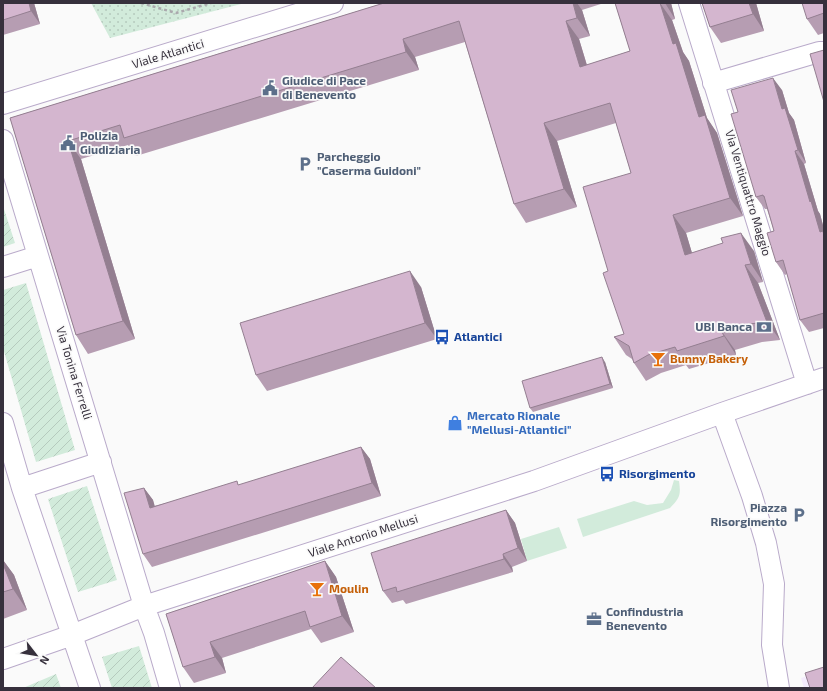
<svg xmlns="http://www.w3.org/2000/svg" width="827" height="691" viewBox="0 0 827 691" font-family="'Exo 2',sans-serif">
<style>
.built{fill:#f4ecfd}
.grass{fill:#d2ebdb}
.park{fill:url(#park-dots)}
.garden{fill:url(#garden-furrows)}
.lines{fill:none;stroke-linecap:round;stroke-linejoin:round}
.minor-casing{stroke:#b9aaca;stroke-width:22}
.path{stroke:#aaa8ad;stroke-width:2.5;stroke-dasharray:3 3;stroke-linecap:butt}
.minor{stroke:#fff;stroke-width:20}
.wall{fill:#b69db2}
.shaded-wall{fill:#947f91}
.building{fill:#d4b6cf;stroke:#947f91}
.labels{text-anchor:middle;stroke-width:3.5;stroke-linejoin:round;paint-order:stroke}
.street-label{font-size:12px;fill:#36303c;stroke:#fafafa}
.service-label{font-size:12px;font-weight:bold;fill:#4e5e75;stroke:#fafafa;text-anchor:start}
.transit-label{font-size:12px;font-weight:bold;fill:#164399;stroke:#fafafa;text-anchor:start}
.food-label{font-size:12px;font-weight:bold;fill:#c56008;stroke:#fafafa;text-anchor:start}
.shop-label{font-size:12px;font-weight:bold;fill:#366cbe;stroke:#fafafa;text-anchor:start}
</style>
<defs>
<pattern id="park-dots" width="8" height="8" patternUnits="userSpaceOnUse"><rect width="8" height="8" fill="#d2ebdb"/><path d="M2 2h.1M6 6h.1" fill="none" stroke="#b5cabd" stroke-width="1.8" stroke-linecap="round"/></pattern>
<pattern id="garden-furrows" width="10" height="10" patternUnits="userSpaceOnUse"><rect width="10" height="10" fill="#d2ebdb"/><path d="M-1 1l2-2M0 10L10 0M9 11l2-2" fill="none" stroke="#b5cabd"/></pattern>
</defs>
<rect width="100%" height="100%" fill="#fafafa"/>
<path class="built" d="M824,671V688H804L801,678Z"/>
<path class="grass" d="M674,480L679,481C681,495 680,498 670,508L583,537L577,519L634,501L647,505L663,503L671,490Z
M559,527L567,548L527,561L521,539Z"/>
<path class="park" d="M91,3H245L110,38Z"/>
<path class="garden" d="M3,206L15,243L3,247Z
M26,283L75,450L36,462L3,348V290Z
M87,486L117,580L78,592L48,499Z
M139,646L152,688H112L102,657Z
M56,674L61,688H23Z"/>
<g class="lines">
<g class="minor-casing">
<path id="minor" d="M689,3L807,384
M713,83L819,52H824
M3,104L333,3
M3,140L144,606L154,633L170,688
M3,267L38,256
M722,413L752,496L766,543L774,584L772,645L779,688
M3,423L22,488L90,688
M22,488L101,462
M3,659L72,635L144,606L534,481L722,413L824,378"/>
</g>
<path class="path" d="M141,3L176,13L211,3"/>
<use href="#minor" class="minor"/>
</g>
<path class="wall" d="M3,3H34L40,24L3,35Z
M384,3H604L582,10L590,36L579,39L587,65L630,51L615,3H671L675,19L672,20L683,52L689,61L707,118L717,133L743,216L686,233L692,253L754,251L763,282L758,283L780,340L762,342L735,350L736,355L689,369L686,365L661,373L646,381L634,363L632,359L626,355L614,337L624,334L608,271L631,173L616,123L557,141L577,207L526,223L514,204L465,42L415,57L419,70L136,156L128,145L81,159L135,339L88,354L76,335L10,118Z
M702,3H756L764,31L721,43L710,27Z
M824,3V33L818,35L807,19Z
M782,90L789,113L794,120L806,163L804,164L818,211L820,214L824,229V328L809,332L800,320L787,274L785,275L776,262L774,231L767,209H765L756,197L738,112Z
M421,287L437,339L267,391L256,375Z
M605,362L613,388L533,412L530,408Z
M361,447L370,459L381,496L152,567L143,554L144,488L153,500L154,506L240,485Z
M506,510L515,523L527,561L512,567L513,572L406,604L403,600L392,603L383,591Z
M3,560L14,575L27,610L3,619Z
M325,561L336,577L354,632L321,643L311,629L222,658L226,673L194,683L183,667L166,614Z"/>
<path class="shaded-wall" d="M29,3H34L40,24L31,11Z
M573,3H577L582,10L590,36L577,18Z
M660,3L672,20L683,52L689,61L707,118L717,133L743,216L730,198L699,117L673,44Z
M665,3H671L675,19Z
M749,3H756L764,31L753,14Z
M566,21L579,39L593,86L580,67Z
M403,39L415,57L419,70L406,52Z
M773,78L782,90L789,113L794,120L806,163L798,150L782,109Z
M544,123L557,141L577,207L564,189Z
M68,141L81,159L135,339L123,321Z
M795,151L804,164L818,211L820,214L824,229V238L820,232L810,202Z
M673,215L686,233L698,273L685,255Z
M741,233L754,251L763,282L751,264Z
M745,265L758,283L780,340L767,322Z
M410,271L421,287L437,339L425,323Z
M722,332L735,350L736,355L724,336Z
M602,357L605,362L613,388L610,384Z
M361,447L370,459L381,496L372,483Z
M144,488L153,500L159,520L150,508Z
M506,510L515,523L527,561L518,548Z
M503,554L512,567L513,572L504,559Z
M3,560L14,575L27,610L13,589L3,564Z
M325,561L336,577L354,632L342,616Z
M210,642L222,658L226,673L215,657Z"/>
<path class="building" d="M3,3H29L31,11L3,20Z
M384,3H573L577,18L566,21L580,67L630,51L615,3H660L673,44L676,43L699,117L705,115L730,198L673,215L685,255L723,243L721,238L741,233L751,264L745,265L767,322L749,324L722,332L724,336L677,351L675,347L648,355L634,363L629,346L614,337L624,334L603,273L608,271L583,187L631,173L610,103L544,123L564,189L514,204L459,21L403,39L406,52L124,138L120,125L68,141L123,321L76,335L10,118Z
M702,3H749L753,14L710,27Z
M802,3H824V13L807,19Z
M824,50V102L810,54Z
M773,78L782,109L785,108L798,150L795,151L810,202L811,201L820,232L823,231L824,236V313L800,320L783,260L776,262L767,233L774,231L764,196H763V195L756,197L731,114L738,112L731,90Z
M410,271L425,323L256,375L240,323Z
M602,357L610,384L530,408L522,381Z
M361,447L372,483L143,554L124,493L144,488L150,508L237,481L238,485Z
M506,510L518,548L503,554L504,559L397,592L396,587L383,591L371,553Z
M325,561L342,616L310,627L305,611L210,642L215,657L183,667L166,614Z
M3,564L13,589L3,592Z
M341,657L376,688H312Z
M824,667V688H810L805,673Z"/>
<defs>
<g id="civic-bare" transform="scale(1.2)"><path d="M-.6-6.5H3V-4.5H.6V-3L4-1V1h2V6H-6V1h2V-1L-.6-3ZM-1.2 2.5V6h2.4V2.5Z" fill="#5c6f8a" stroke="#fafafa" stroke-width="2.5" paint-order="stroke"/></g>
<g id="parking-bare" transform="scale(1.2)"><path d="M-3.5-5.5H1a3.5 3.5 0 0 1 0 7H-1V5.5H-3.5ZM-1-3.4V-.6H.8a1.4 1.4 0 0 0 0-2.8Z" fill="#5c6f8a" stroke="#fafafa" stroke-width="2.5" paint-order="stroke"/></g>
<g id="bank-bare" transform="scale(1.2)"><path d="M-6-4H6V4H-6ZM0-2.3a2.3 2.3 0 1 0 0 4.6a2.3 2.3 0 1 0 0-4.6Z" fill="#5c6f8a" stroke="#fafafa" stroke-width="2.5" paint-order="stroke"/></g>
<g id="bus-bare" transform="scale(1.2)"><path d="M-5-6H5V4H4V6H2V4H-2V6H-4V4H-5ZM-3.5-4V0h7V-4ZM-3.5 1.2v1.5H-2V1.2ZM2 1.2v1.5H3.5V1.2Z" fill="#1a4fb4" stroke="#fafafa" stroke-width="2.5" paint-order="stroke"/></g>
<g id="bar-bare" transform="scale(1.2)"><path d="M-6-5H6L.8 .8V4.5H3.5V6h-7V4.5H-.8V.8Z" fill="#e8710a" stroke="#fafafa" stroke-width="2.5" paint-order="stroke"/></g>
<g id="shop-bare" transform="scale(1.2)"><path d="M-5-2.5h2.3a2.7 3.5 0 0 1 5.4 0H5L5.5 6h-11ZM-1.5-2.5h3a1.5 2.3 0 0 0-3 0Z" fill="#3f7fe0" stroke="#fafafa" stroke-width="2.5" paint-order="stroke"/></g>
<g id="office-bare" transform="scale(1.2)"><path d="M-6-3h4V-5.5h4V-3h4V5H-6ZM-1-4.5V-3h2v-1.5ZM-6 0V1H6V0Z" fill="#5c6f8a" stroke="#fafafa" stroke-width="2.5" paint-order="stroke"/></g>
</defs>
<g fill-rule="evenodd">
<use href="#civic-bare" x="270" y="88"/>
<use href="#civic-bare" x="68" y="143"/>
<use href="#parking-bare" x="305" y="164"/>
<use href="#bank-bare" x="764" y="327"/>
<use href="#bus-bare" x="442" y="337"/>
<use href="#bar-bare" x="658" y="359"/>
<use href="#shop-bare" x="455" y="423"/>
<use href="#bus-bare" x="607" y="474"/>
<use href="#parking-bare" x="799" y="515"/>
<use href="#bar-bare" x="317" y="589"/>
<use href="#office-bare" x="594" y="619"/>
</g>
<g class="labels">
<g class="street-label">
<text transform="translate(168 54) rotate(-17)" y="4">Viale Atlantici</text>
<text transform="translate(748 193) rotate(73)" y="4">Via Ventiquattro Maggio</text>
<text transform="translate(74 373) rotate(73)" y="4">Via Tonina Ferrelli</text>
<text transform="translate(363 536) rotate(-18)" y="4">Viale Antonio Mellusi</text>
</g>
<g class="service-label">
<text x="282" y="85">Giudice di Pace<tspan x="282" dy="14">di Benevento</tspan></text>
<text x="80" y="140">Polizia<tspan x="80" dy="14">Giudiziaria</tspan></text>
<text x="317" y="161">Parcheggio<tspan x="317" dy="14">"Caserma Guidoni"</tspan></text>
<text x="752" y="331" text-anchor="end">UBI Banca</text>
<text x="787" y="512" text-anchor="end">Piazza<tspan x="787" dy="14">Risorgimento</tspan></text>
<text x="606" y="616">Confindustria<tspan x="606" dy="14">Benevento</tspan></text>
</g>
<g class="transit-label">
<text x="454" y="341">Atlantici</text>
<text x="619" y="478">Risorgimento</text>
</g>
<g class="food-label">
<text x="670" y="363">Bunny Bakery</text>
<text x="329" y="593">Moulin</text>
</g>
<g class="shop-label">
<text x="467" y="420">Mercato Rionale<tspan x="467" dy="14">"Mellusi-Atlantici"</tspan></text>
</g>
</g>
<rect width="827" height="691" fill="none" stroke="#36303c" stroke-width="8"/>
<g transform="translate(36 655) rotate(121)" stroke="#fafafa" stroke-width="3" paint-order="stroke">
<path d="M0-3L7 15L0 10L-7 15Z" fill="#36303c"/>
<text y="-6" font-size="11" font-weight="bold" text-anchor="middle" fill="#36303c">N</text>
</g>
</svg>
